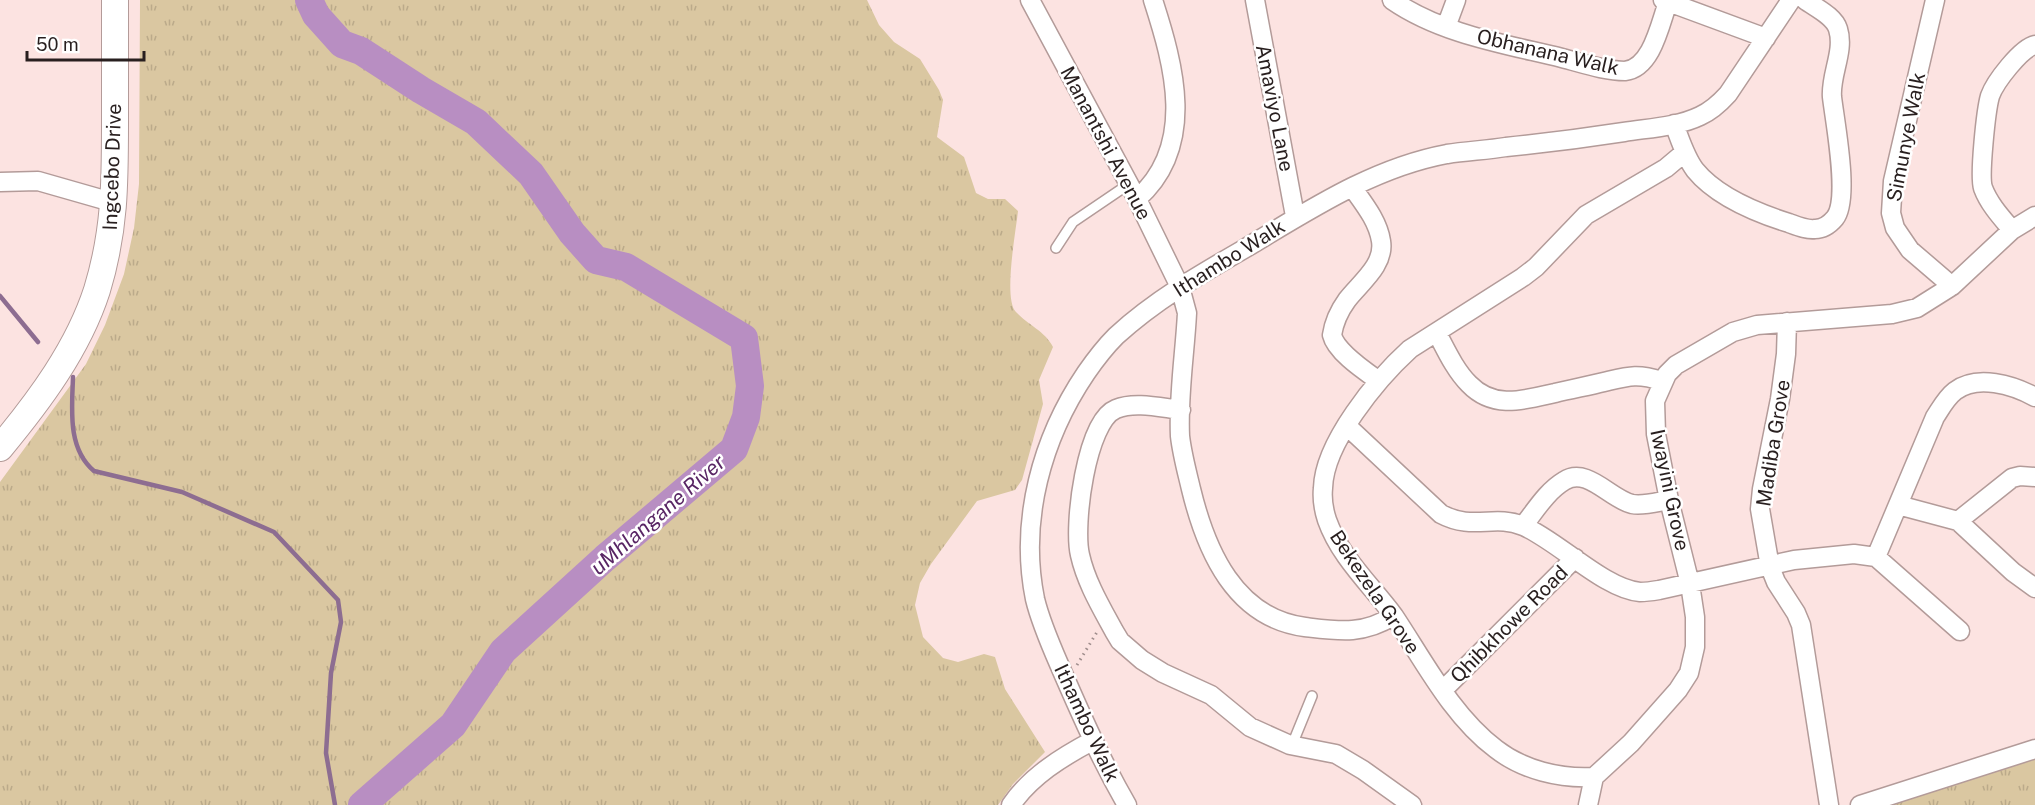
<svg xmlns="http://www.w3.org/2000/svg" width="2035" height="805" viewBox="0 0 2035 805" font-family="'Public Sans',sans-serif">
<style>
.grass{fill:url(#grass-tufts)}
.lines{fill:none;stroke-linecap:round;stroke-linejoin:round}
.stream{stroke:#8d6d91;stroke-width:4.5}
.river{stroke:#b88ec2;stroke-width:28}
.service-casing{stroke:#b39b99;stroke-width:12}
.minor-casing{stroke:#b39b99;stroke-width:21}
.secondary-casing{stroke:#b39b99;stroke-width:28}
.path{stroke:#9f8d8c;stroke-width:3;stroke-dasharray:1.5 4.5;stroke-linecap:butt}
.service{stroke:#fff;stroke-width:9}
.minor{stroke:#fff;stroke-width:18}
.secondary{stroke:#fff;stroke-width:26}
.labels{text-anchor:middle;stroke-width:5;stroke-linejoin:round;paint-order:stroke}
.street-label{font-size:20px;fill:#281f1f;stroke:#fff}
.water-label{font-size:21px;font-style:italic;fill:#582564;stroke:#fff}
</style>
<defs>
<pattern id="grass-tufts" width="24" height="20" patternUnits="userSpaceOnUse" patternTransform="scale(1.5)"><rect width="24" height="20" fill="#dac7a1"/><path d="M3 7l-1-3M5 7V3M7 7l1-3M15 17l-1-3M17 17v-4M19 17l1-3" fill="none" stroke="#bbaa8a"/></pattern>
</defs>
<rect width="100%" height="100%" fill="#fce3e1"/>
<path class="grass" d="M140,0H867L879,25L894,42L920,59L939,90L943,100L937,137L964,157L976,193L988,199H1005L1018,211C1016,231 1003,299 1016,312C1028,325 1045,331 1053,347L1039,380L1043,404L1022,480L1015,490L977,501L931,564L920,583L915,605L923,637L943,658L958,662L984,654L995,657L1005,689L1045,752L1013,784L998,805H0V482L86,364L105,325L124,274L134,228L139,184Z
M2035,757V805H1887Z"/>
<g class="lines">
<path class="stream" d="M0,296L38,342
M73,377C72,409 67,448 94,471L182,492L274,532L338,600L341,622L331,673L326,753L335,805"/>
<path class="river" d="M309,0L316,15L342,44L361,51L421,90L476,122L531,174L572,233L596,260L626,267L744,338L750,386L746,417L734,449L605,558L503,651L453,725L362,805"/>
<g class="service-casing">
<path id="service" d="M1056,248L1073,222L1129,184
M1292,745L1312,696"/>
</g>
<g class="minor-casing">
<path id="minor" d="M1030,0L1137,199L1180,287L1187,313C1185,353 1178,395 1180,436C1182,454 1187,472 1191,489C1206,551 1235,618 1305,627C1339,631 1363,635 1393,616
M1255,0L1295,216
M1392,0C1441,34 1505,44 1562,58C1582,63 1604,71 1625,71C1652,68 1660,24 1668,2
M1663,0L1766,38
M1935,0L1893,181L1891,213L1895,228L1910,250L1952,286
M1446,27L1456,0
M1674,124C1680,139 1685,157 1695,170C1717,197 1757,213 1789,223C1797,226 1806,230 1815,229C1823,229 1830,224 1835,218C1850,199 1835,123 1832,97C1830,75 1845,51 1838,29C1834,16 1816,8 1805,0
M0,182L38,181L115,203
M1352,187C1364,204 1378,221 1381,241C1385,265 1360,283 1347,300C1339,311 1334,322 1332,335C1336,352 1365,371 1379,381
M1137,199C1197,146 1174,65 1153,0
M2012,230C2001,217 1989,204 1983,188C1979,176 1986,110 1990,96C1995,82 2021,48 2035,45
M1787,322L1786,354L1780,399L1762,489L1760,509L1770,567L1776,582L1796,613L1801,625L1829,805
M1437,333C1446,350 1455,370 1469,384C1494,410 1524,400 1555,393C1571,389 1588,386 1604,382C1629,376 1637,373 1662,381
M1181,410C1162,408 1135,401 1116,409C1086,421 1073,526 1080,555C1086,582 1101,607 1114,631L1120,641L1142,660L1163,673L1211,695L1250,727L1290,745L1336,754L1363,770L1412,805
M1347,426L1441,514C1473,531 1494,514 1523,526C1557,540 1604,589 1640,592C1646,592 1653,591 1659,590L1794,560L1854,554L1876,557
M1898,505L1958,521L2013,572L2035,588
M1958,521L2012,478L2020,476L2035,477
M1523,526C1535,511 1547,491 1564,481C1587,466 1610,499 1632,504C1644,506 1657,502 1669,500
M1876,557L1935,417C1941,408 1946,398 1955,391C1977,374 2013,385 2035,397
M1876,557L1960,631
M1443,690L1575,558
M1594,777C1560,779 1523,770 1496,749C1452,716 1424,661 1394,616C1371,585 1340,557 1327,520C1324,511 1322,498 1323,488C1324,443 1377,379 1410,349L1523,277L1536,267L1586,215L1666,168L1685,152
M1011,805C1031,776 1062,757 1092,741
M1127,805C1102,762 1082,717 1062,671C1052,648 1041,624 1035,599C1019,520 1042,438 1086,373C1095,360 1105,347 1116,336C1154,301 1199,275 1244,249C1308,211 1372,168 1447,154C1467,151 1487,150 1506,147C1546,143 1585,138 1624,132C1649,128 1677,127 1700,116C1711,111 1719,104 1728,94L1791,0
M1588,805L1594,777L1631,743L1678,690L1689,673L1695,647V617L1690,584L1669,500L1656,434L1655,401L1667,374L1676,365L1733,332L1757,325L1892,314L1917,308L1952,286L2012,230L2035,216
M1860,805L2035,749"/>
</g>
<g class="secondary-casing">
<path id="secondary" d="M0,448C39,401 78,349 97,290C115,231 115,183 115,123C115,82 115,41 115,0"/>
</g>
<path class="path" d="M1077,665L1097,632"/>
<use href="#service" class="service"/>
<use href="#minor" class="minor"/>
<use href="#secondary" class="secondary"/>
</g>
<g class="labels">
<g class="street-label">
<text transform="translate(1548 52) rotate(13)" y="7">Obhanana Walk</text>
<text transform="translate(1275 108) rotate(79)" y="7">Amaviyo Lane</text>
<text transform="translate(1906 137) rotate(-79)" y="7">Simunye Walk</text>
<text transform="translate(1106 143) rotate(62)" y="7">Manantshi Avenue</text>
<text transform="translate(112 167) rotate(-88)" y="7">Ingcebo Drive</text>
<text transform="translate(1229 258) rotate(-32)" y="7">Ithambo Walk</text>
<text transform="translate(1773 443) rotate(-81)" y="7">Madiba Grove</text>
<text transform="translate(1670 490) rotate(78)" y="7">Iwayini Grove</text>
<text transform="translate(1375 592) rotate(56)" y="7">Bekezela Grove</text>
<text transform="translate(1509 624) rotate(-45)" y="7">Qhibkhowe Road</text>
<text transform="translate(1087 723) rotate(65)" y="7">Ithambo Walk</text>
</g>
<g class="water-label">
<text transform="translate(658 515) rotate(-41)" y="7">uMhlangane River</text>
</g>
</g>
<path d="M27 51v9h117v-9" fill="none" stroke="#281f1f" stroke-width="3"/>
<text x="36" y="51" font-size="18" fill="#281f1f" stroke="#ffffff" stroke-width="4.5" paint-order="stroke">50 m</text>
</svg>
